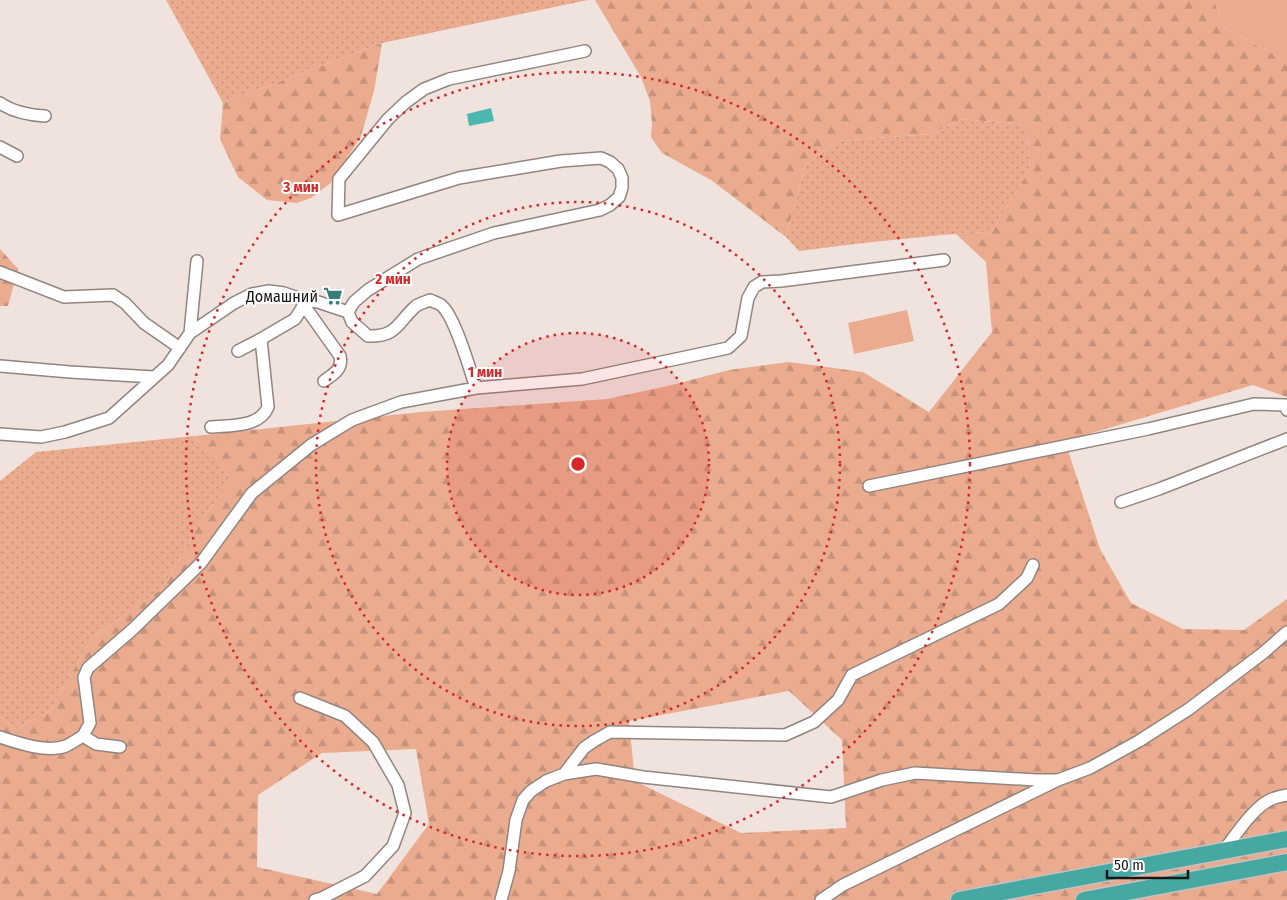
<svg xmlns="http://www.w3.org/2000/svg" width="1287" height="900" viewBox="0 0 1287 900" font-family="'Fira Sans Condensed',sans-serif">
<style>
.grass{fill:url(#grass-dots)}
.forest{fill:url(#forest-firs);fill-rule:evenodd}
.garden{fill:#eaab8f}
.water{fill:#4ab8b1}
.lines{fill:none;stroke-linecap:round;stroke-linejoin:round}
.minor-casing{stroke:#918580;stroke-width:14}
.highway-casing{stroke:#c4c2c2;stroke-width:19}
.minor{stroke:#fff;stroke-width:11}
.highway{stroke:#47a8a1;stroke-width:16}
.ring{fill:none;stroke:#d62828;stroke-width:2.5;stroke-dasharray:2.5 5}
.labels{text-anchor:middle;stroke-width:4;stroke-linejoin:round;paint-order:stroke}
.poi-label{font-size:16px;fill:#1b1615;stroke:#fff;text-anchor:end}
.centre{fill:#d62828;stroke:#fff;stroke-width:2.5}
.ring-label{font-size:15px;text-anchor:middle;font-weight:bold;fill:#d62828;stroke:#fff;stroke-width:4;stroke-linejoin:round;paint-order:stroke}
</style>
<defs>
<pattern id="grass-dots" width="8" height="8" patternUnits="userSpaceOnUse" patternTransform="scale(1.25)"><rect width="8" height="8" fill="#eaab8f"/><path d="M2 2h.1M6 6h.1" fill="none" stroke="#c8927a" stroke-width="1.8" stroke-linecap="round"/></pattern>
<pattern id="forest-firs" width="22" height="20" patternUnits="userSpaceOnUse" patternTransform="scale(1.25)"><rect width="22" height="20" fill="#eaab8f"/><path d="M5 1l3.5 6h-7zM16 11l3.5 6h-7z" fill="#c8927a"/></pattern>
</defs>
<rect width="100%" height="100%" fill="#f0e3de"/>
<path class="grass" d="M166,0H588L382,43L223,103Z
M962,119L1026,125L1030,169L991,232C927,235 863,243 799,251L786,237L805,165L838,141L931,134Z
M194,436L220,462L231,482L202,519L163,588L92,638L50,711L15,729L0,716V481L36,452Z"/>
<path class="forest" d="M595,0H1214L1224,27L1287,62V397L1253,385L1065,441L1100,549L1131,603L1183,629L1244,630L1287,599V900H0V716L15,729L50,711L92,638L163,588L202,519L231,482L220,462L194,436L421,412L607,399L672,385L729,370L789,362L863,372L929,412L992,332L986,262L956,234L991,232L1030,169L1026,125L962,119L931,134L838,141L805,165L786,237L711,180L662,153L651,137L652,123L650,101L641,77ZM789,691L842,740L846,828L741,833L635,781L629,721ZM416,749L429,824L377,894L257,867L258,795L322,753Z
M382,43L374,91L361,136L332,182L311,198L297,203L267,200L238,177L220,139L223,103Z
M0,249L18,269L8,306H0Z"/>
<path class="garden" d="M1214,0H1287V62L1224,27Z
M907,310L914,341L854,354L848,323Z"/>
<path class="water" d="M491,108L494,121L469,126L467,114Z"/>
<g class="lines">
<g class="minor-casing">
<path id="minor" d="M0,103C13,112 29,115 45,116
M0,147L17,156
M0,272L64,297L113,295L125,303L144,323L180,348
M303,304L340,356C343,370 333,374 324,381
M348,312L352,322L368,336C397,337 397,323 416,306C420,303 426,302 430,300C434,302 438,303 441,305C455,316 470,370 476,388
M190,333L197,261
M238,351L261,339L295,319L302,308L304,300
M0,366L70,372L154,377
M211,427C230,425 259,428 268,407L261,339
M0,434L41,437L65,432L109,418L168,365L190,333L234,303L252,294L269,291L284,293L304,300L318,302L348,312L354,302L368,290L418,259L494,233L600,210L610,205L619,197L622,188V178L618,169L610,162L601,158L561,161L459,178L338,215L339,179L388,119L406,102L424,89L449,79L585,51
M869,486L1148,429L1254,404L1285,405L1287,410
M1121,502L1159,489L1287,439
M300,698L345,716L373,742L398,785L405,813L393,846L365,876L322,898L315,900
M83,736L90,723L84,677L88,668L132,630L201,563L252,493L311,445L352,420L401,402L476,388L582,379L728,348L741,336L748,298L754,287L762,282L781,281L944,260
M0,737C18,743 47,753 66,746C72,743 78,739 83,736L96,744L120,747
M564,774L584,748L594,741L610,732L785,735L814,722L838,700L852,675L999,604L1027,578L1033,565
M1224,850C1235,836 1255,805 1272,799C1276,797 1282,796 1287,795
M501,900L509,871L516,820L523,800L531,791L546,781L564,774L596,769L643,777L831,797L882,780L915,773L1036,780H1058
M821,900L843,885L1058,780L1090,768L1139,741L1189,709L1263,653L1287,632"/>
</g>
<g class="highway-casing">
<path id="highway" d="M959,900L1287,839
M1084,900L1287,862"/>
</g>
<use href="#minor" class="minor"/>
<use href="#highway" class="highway"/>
</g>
<circle cx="578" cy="464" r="131" fill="#d62828" fill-opacity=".12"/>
<g class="ring">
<circle cx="578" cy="464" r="131"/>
<circle cx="578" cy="464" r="262"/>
<circle cx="578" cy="464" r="392"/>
</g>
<defs>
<g id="supermarket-bare" transform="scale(1.5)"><path d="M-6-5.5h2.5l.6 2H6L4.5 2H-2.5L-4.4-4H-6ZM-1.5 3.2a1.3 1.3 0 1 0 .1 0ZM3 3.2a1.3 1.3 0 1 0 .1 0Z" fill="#377e79" stroke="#fff" stroke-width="2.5" paint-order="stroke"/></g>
</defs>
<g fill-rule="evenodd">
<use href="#supermarket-bare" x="333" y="296"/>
</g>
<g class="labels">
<g class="poi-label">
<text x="318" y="302">Домашний</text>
</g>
</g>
<circle cx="578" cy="464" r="8" class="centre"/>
<g class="ring-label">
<text x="301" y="192">3 мин</text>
<text x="393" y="284">2 мин</text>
<text x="485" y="377">1 мин</text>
</g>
<path d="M1107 870v8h81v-8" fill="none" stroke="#1b1615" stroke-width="2.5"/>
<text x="1114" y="870" font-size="15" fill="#1b1615" stroke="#ffffff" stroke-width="4" paint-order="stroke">50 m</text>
</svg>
